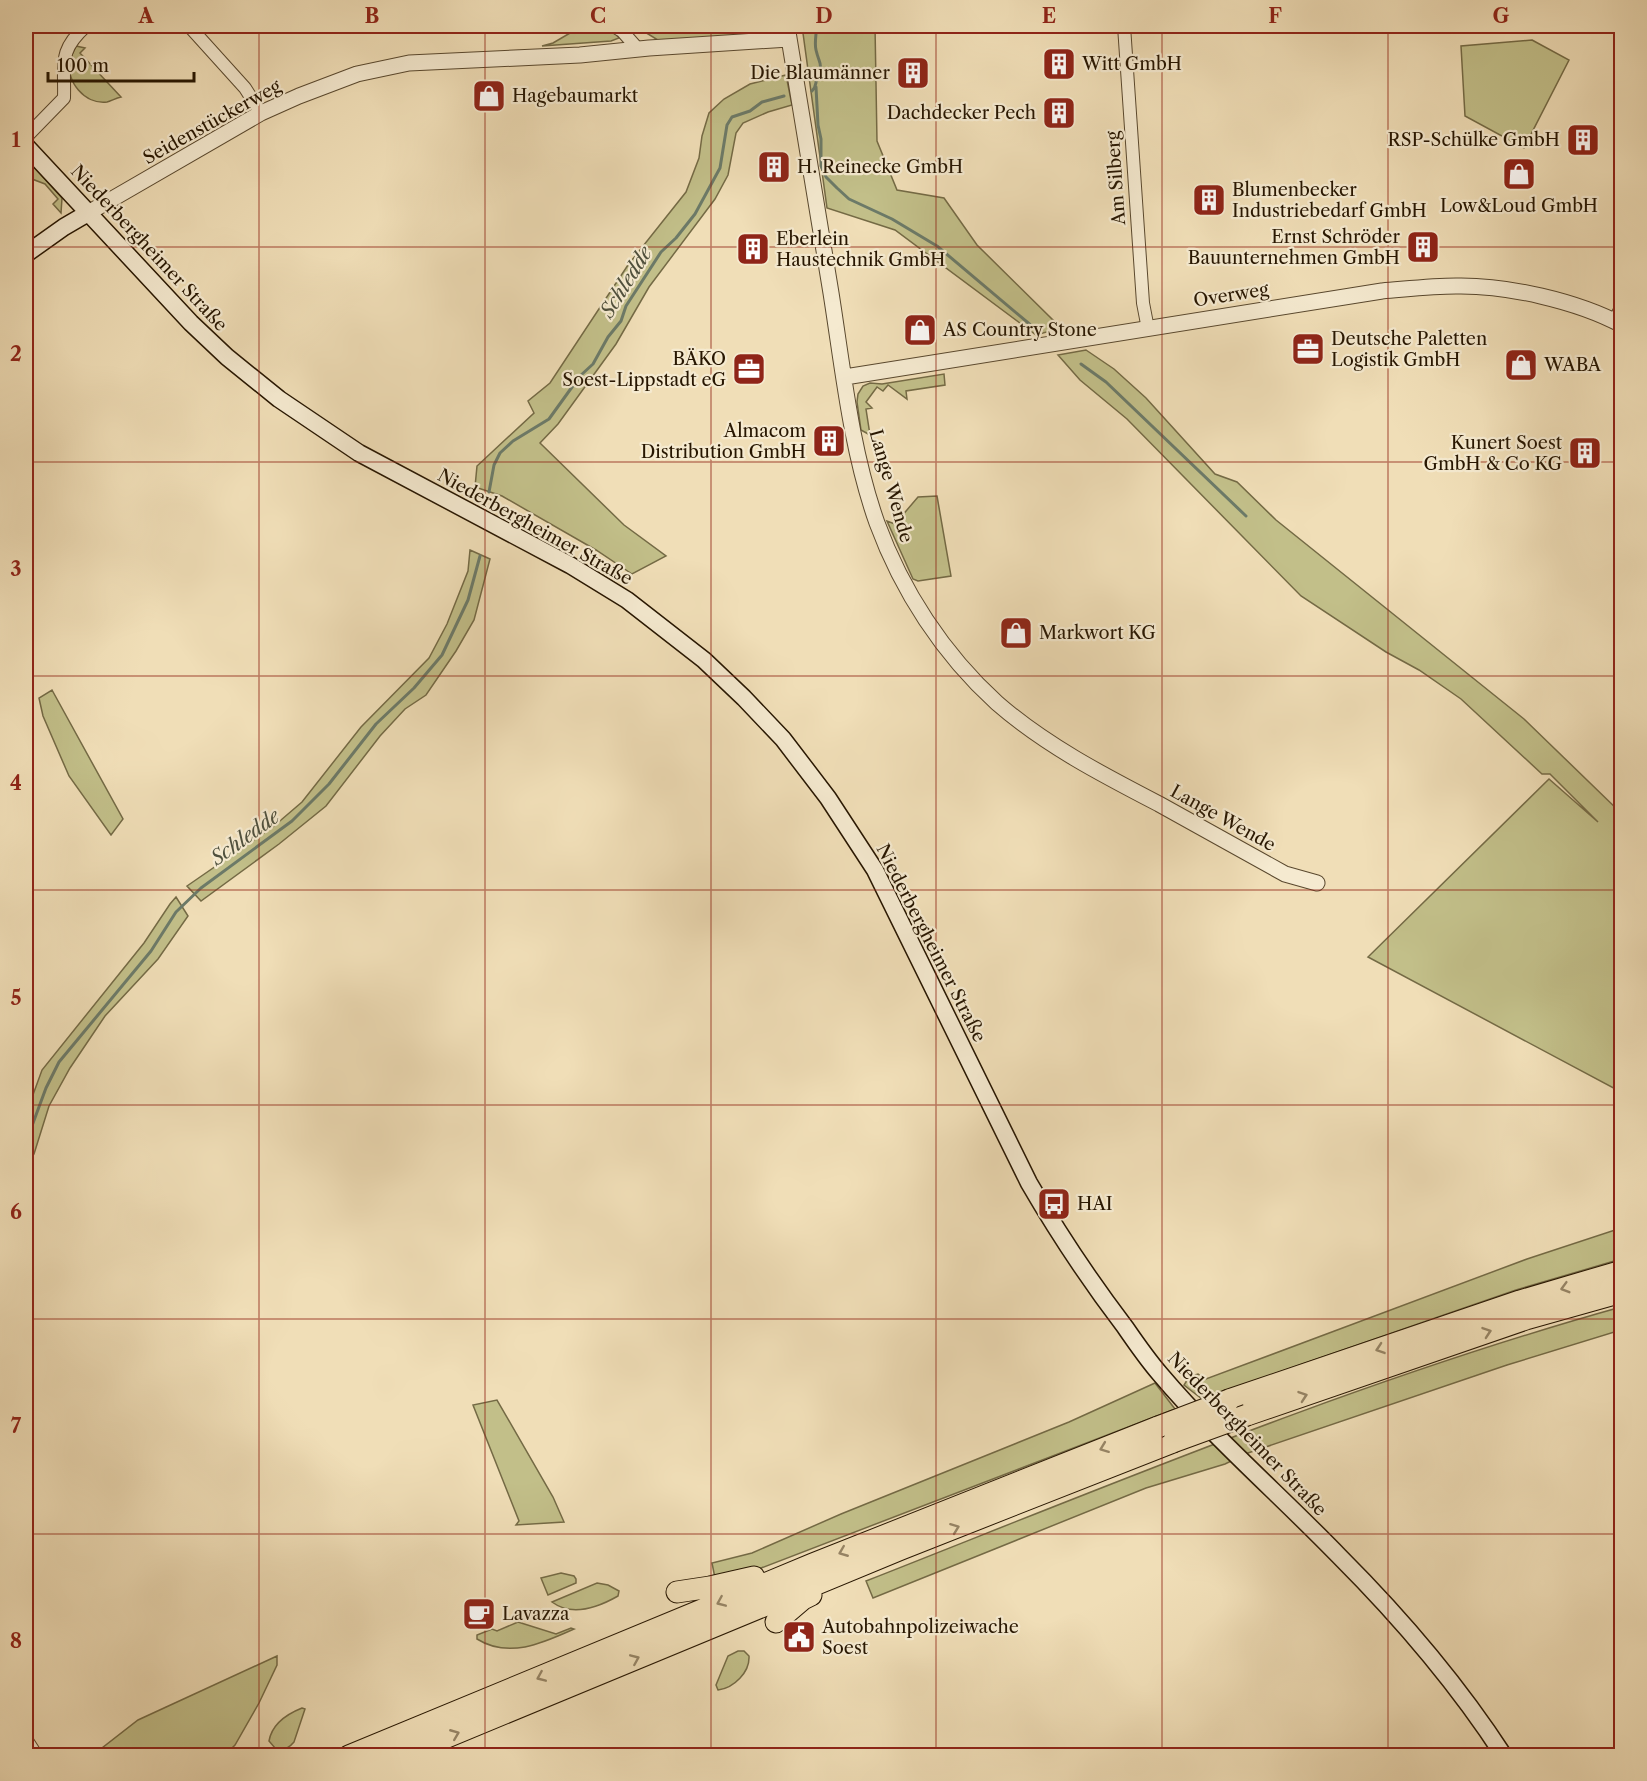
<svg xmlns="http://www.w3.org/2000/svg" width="1647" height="1781" viewBox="0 0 1647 1781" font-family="'Libre Caslon Text',serif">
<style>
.green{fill:#c2bf89;stroke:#746a45;stroke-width:1.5}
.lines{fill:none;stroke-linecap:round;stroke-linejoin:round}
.stream{stroke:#6c7a68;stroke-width:3}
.minor-casing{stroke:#59482e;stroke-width:14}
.tertiary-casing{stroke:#59482e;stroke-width:17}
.secondary-casing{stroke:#271601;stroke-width:19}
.motorway-casing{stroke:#271601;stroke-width:23}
.minor{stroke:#f5ead0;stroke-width:12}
.tertiary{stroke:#f5ead0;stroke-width:15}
.secondary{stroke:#f5ead0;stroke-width:16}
.motorway{stroke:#f0deb7;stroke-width:21}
.motorway-bridge-casing{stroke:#271601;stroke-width:23;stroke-linecap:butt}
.motorway-bridge{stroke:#f0deb7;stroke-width:21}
.oneway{stroke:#968465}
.grid{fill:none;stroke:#8f2418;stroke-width:1.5;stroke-opacity:0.55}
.labels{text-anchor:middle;stroke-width:4.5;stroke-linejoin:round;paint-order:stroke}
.poi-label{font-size:18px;fill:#271601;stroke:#f5ead0;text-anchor:start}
.street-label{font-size:18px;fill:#271601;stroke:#f5ead0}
.water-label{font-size:20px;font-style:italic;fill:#4f503d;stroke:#f5ead0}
.neatline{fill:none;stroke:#8f2418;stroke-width:2}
.grid-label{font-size:20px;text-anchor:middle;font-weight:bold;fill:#8f2418}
</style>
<rect width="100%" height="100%" fill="#f0deb7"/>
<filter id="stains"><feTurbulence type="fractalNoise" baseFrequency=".00333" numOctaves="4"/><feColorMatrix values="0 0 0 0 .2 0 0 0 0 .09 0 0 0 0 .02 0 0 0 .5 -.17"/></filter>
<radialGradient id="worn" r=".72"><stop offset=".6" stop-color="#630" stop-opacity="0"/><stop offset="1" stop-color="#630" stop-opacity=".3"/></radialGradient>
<path class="green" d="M582,26C597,24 609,25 619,38L611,41L542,46L553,43Z
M635,26H773L764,34L661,42Z
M802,26H875L877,141L897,190L944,198L977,245L1061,328L1036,335L895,230L827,208Z
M1532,40L1569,60L1524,148L1465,116L1461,46Z
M76,46L85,48L80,53L121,97C116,98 111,101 107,102C85,105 65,81 70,60C71,55 74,51 76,46Z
M786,75L792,105L768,112L743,123L736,133L728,175L715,199L649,287L616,344L558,424L540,443L624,525L666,556L632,574L596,550L502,496L475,487L477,466L534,413L528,401L550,383L628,265L686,192L699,158L702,136L709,113L724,99L750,84Z
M26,158L62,198L61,213L53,204L58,199L45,184L32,179L26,174Z
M1086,350L1114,369L1146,398L1215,474L1237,482L1276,520L1524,719L1621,813V1092L1368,957L1549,779L1598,822L1550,774H1542L1461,699L1419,670L1386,652L1301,596L1127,419L1080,380L1058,355Z
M944,374L945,385L906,391L907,399L888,385L883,391L877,387L866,402L872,408L866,409L870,435L861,430L857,402L858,394L863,386L870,383L882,384Z
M937,496L951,576L918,581L913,579L887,521L895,524L918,497Z
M470,550L490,559L474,620L456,651L426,695L405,709L380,736L326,806L279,844L201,901L187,886L274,826L302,802L361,727L429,658L447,624L468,571Z
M52,690L123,819L111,835L69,776L43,716L39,698Z
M176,897L188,916L158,959L105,1016L70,1068L49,1106L34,1154L26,1166V1114L42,1070L144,943L170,904Z
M1621,1228V1259L1516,1290L1202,1399L1184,1385L1189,1377L1198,1374L1206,1379L1527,1259Z
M1621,1307V1330L1507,1365L1248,1453L1225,1464L1146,1488L873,1598L866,1581C1115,1483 1363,1379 1621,1307Z
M1155,1383L1175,1409L756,1570L715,1578L712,1563L752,1553L841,1514L1069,1422Z
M497,1400L553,1497L564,1522L516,1525L519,1521L473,1405Z
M561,1573L574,1576L576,1579V1583L548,1595L541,1578Z
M597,1583L608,1585L619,1591L618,1596C597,1608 572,1617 552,1602Z
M518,1622L556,1634L571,1628L574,1629C543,1643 509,1659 477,1639V1635L492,1629L497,1631Z
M738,1651H744L749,1656C750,1672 734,1688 718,1690L716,1685L728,1656Z
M277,1656V1665L259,1703L235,1745L225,1755H93L138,1720Z
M302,1708L305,1709L294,1742C289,1748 282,1751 275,1748L269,1741C272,1724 287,1714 302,1708Z"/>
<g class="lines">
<path class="stream" d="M816,87L818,125L821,139V166L826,177L837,188L849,199L892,219L937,246L1033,327
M812,91C817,86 815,84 817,78C823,61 820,67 816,50C814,42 817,34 816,26
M1081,364L1106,382L1246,516
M489,492L494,465L500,453L513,441L549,419L580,376L593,364L608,337L621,321L626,306L661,252L676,238L695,214L720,168L727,125L732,117L750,111L762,102L784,96
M26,1142L46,1088L59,1062L151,951L176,912L201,888L292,821L329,784L376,724L414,688L442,655L468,600L480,556"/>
<g class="minor-casing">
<path id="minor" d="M189,26L245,88L261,113
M613,26L622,31L638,49
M1124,26L1143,303L1148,329
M26,137L64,98C65,63 58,51 86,26
M1614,321L1622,306
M26,1739L37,1756"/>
</g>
<g class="tertiary-casing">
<path id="tertiary" d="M787,26C802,115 816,204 831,293C843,369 851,450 877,523C902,591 943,654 997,703C1045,745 1103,775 1159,804C1201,827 1243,851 1285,874L1317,883
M88,213L261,113L299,96L357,74L409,63L580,55L649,48L789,39
M845,377L1382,291C1407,289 1432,286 1456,286C1507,285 1577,301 1622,325"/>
</g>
<g class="secondary-casing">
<path id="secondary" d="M26,146L191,323L227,357L279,399L359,453L570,565L627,600L704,660L744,698L783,739L828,798L875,870L1029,1183C1058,1233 1090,1281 1125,1327C1136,1343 1147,1359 1160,1374C1215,1439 1280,1495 1339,1556C1401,1618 1456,1682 1504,1756
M26,254L64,227L88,213"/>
</g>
<g class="motorway-casing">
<path id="motorway" d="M1229,1400L1520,1301L1622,1271
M1247,1415L1526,1319L1622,1292
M677,1592L710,1587L754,1577
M776,1622L803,1599L811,1595
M349,1756L813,1564L1158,1427
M401,1756L901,1549L1173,1442"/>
</g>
<use href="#minor" class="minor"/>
<use href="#tertiary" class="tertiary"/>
<use href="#secondary" class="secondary"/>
<use href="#motorway" class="motorway"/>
<g class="motorway-bridge-casing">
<path id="motorway-bridge" d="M1158,1427L1229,1400
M1173,1442L1247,1415"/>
</g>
<use href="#motorway-bridge" class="motorway-bridge"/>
</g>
<defs><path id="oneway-chevron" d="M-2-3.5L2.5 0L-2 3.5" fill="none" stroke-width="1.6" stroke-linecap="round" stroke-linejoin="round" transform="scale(1.5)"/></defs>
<g class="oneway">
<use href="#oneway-chevron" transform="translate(1565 1288) rotate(164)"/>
<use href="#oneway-chevron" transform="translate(1487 1332) rotate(-19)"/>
<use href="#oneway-chevron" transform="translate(1380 1349) rotate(161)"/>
<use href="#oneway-chevron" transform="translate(1303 1396) rotate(-19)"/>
<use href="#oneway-chevron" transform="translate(1104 1448) rotate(159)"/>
<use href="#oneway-chevron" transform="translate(955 1528) rotate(-21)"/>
<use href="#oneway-chevron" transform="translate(843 1552) rotate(158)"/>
<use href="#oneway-chevron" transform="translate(721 1602) rotate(157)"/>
<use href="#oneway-chevron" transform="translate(635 1659) rotate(-23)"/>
<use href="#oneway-chevron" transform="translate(541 1677) rotate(157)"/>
<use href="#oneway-chevron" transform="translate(455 1734) rotate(-22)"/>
</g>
<path class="grid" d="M259,26V1756M485,26V1756M711,26V1756M936,26V1756M1162,26V1756M1388,26V1756M26,247H1622M26,462H1622M26,676H1622M26,890H1622M26,1105H1622M26,1319H1622M26,1534H1622"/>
<defs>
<g id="building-square" transform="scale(1.725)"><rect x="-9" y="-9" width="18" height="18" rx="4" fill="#8f2418" stroke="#f5ead0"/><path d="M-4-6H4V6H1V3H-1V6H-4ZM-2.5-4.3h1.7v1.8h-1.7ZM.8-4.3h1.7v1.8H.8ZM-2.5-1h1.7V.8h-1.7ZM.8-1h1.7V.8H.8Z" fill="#fff"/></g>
<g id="shop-square" transform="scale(1.725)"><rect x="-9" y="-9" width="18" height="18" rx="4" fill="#8f2418" stroke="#f5ead0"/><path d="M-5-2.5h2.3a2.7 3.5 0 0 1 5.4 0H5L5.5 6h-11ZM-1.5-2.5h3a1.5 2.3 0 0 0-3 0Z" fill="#fff"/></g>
<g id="office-square" transform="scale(1.725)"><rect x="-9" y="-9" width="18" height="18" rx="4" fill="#8f2418" stroke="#f5ead0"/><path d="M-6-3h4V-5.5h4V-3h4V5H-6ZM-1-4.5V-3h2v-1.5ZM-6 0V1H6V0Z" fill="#fff"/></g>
<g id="bus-square" transform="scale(1.725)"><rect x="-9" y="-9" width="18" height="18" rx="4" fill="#8f2418" stroke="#f5ead0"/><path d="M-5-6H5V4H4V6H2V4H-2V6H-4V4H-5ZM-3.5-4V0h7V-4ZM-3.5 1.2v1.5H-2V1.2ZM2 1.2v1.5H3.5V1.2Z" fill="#fff"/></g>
<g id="cafe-square" transform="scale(1.725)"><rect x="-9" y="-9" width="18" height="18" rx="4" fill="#8f2418" stroke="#f5ead0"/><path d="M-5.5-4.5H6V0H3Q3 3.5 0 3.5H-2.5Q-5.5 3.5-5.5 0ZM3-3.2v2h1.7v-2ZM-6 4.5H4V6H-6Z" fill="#fff"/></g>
<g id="civic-square" transform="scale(1.725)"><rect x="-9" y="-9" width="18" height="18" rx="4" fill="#8f2418" stroke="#f5ead0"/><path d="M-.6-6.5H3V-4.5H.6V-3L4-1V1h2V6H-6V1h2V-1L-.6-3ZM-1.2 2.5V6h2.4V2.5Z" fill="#fff"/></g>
</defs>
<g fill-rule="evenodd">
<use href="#building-square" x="1059" y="64"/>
<use href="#building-square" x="913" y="73"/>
<use href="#shop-square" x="489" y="96"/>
<use href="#building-square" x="1059" y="113"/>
<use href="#building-square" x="1583" y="140"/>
<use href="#building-square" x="774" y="167"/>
<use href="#shop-square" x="1519" y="174"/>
<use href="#building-square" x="1209" y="200"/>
<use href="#building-square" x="1423" y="247"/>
<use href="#building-square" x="753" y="249"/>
<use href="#shop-square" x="920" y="330"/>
<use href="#office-square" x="1308" y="349"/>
<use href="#shop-square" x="1521" y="365"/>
<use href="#office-square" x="749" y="369"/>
<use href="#building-square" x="829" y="441"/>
<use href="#building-square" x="1585" y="453"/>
<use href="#shop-square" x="1016" y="633"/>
<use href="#bus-square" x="1054" y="1204"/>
<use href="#cafe-square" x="479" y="1614"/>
<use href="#civic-square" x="799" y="1637"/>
</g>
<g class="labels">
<g class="poi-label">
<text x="1082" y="70">Witt GmbH</text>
<text x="890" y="79" text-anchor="end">Die Blaumänner</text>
<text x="512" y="102">Hagebaumarkt</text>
<text x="1036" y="119" text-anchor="end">Dachdecker Pech</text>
<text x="1560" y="146" text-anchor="end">RSP-Schülke GmbH</text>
<text x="797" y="173">H. Reinecke GmbH</text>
<text x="1232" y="196">Blumenbecker<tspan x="1232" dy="21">Industriebedarf GmbH</tspan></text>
<text x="1519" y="212" text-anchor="middle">Low&amp;Loud GmbH</text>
<text x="1400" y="243" text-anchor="end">Ernst Schröder<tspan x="1400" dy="21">Bauunternehmen GmbH</tspan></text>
<text x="776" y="245">Eberlein<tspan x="776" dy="21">Haustechnik GmbH</tspan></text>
<text x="943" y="336">AS Country Stone</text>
<text x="1331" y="345">Deutsche Paletten<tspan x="1331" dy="21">Logistik GmbH</tspan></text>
<text x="726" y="365" text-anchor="end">BÄKO<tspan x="726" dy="21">Soest-Lippstadt eG</tspan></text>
<text x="1544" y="371">WABA</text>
<text x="806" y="437" text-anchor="end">Almacom<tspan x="806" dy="21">Distribution GmbH</tspan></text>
<text x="1562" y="449" text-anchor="end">Kunert Soest<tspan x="1562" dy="21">GmbH &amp; Co KG</tspan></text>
<text x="1039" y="639">Markwort KG</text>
<text x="1077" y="1210">HAI</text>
<text x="502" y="1620">Lavazza</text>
<text x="822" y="1633">Autobahnpolizeiwache<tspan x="822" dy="21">Soest</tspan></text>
</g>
<g class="street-label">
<text transform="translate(212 122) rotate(-29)" y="6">Seidenstückerweg</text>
<text transform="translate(1116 178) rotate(-94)" y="6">Am Silberg</text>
<text transform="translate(149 248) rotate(47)" y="6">Niederbergheimer Straße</text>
<text transform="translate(1231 295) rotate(-9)" y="6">Overweg</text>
<text transform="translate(891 486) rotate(74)" y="6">Lange Wende</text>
<text transform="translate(535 527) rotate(29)" y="6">Niederbergheimer Straße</text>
<text transform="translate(1223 818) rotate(29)" y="6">Lange Wende</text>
<text transform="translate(931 943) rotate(63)" y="6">Niederbergheimer Straße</text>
<text transform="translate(1247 1434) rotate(46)" y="6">Niederbergheimer Straße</text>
</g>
<g class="water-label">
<text transform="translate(626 282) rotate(-58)" y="7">Schledde</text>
<text transform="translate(245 837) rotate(-36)" y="7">Schledde</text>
</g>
</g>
<rect width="1647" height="1781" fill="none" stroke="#f0deb7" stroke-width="66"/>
<path d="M48 72v9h146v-9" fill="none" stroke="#271601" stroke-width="3"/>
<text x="57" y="72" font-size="18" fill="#271601" stroke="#f5ead0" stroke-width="4.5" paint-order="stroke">100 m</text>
<rect x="33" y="33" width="1581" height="1715" class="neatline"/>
<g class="grid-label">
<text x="146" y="23">A</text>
<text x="372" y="23">B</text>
<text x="598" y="23">C</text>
<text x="824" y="23">D</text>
<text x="1049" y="23">E</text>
<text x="1275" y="23">F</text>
<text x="1501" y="23">G</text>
<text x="16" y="147">1</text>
<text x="16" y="361">2</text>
<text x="16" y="576">3</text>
<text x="16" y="790">4</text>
<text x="16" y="1005">5</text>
<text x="16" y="1219">6</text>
<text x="16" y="1433">7</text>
<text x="16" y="1648">8</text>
</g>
<rect width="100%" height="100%" filter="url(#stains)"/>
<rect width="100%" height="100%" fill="url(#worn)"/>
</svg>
